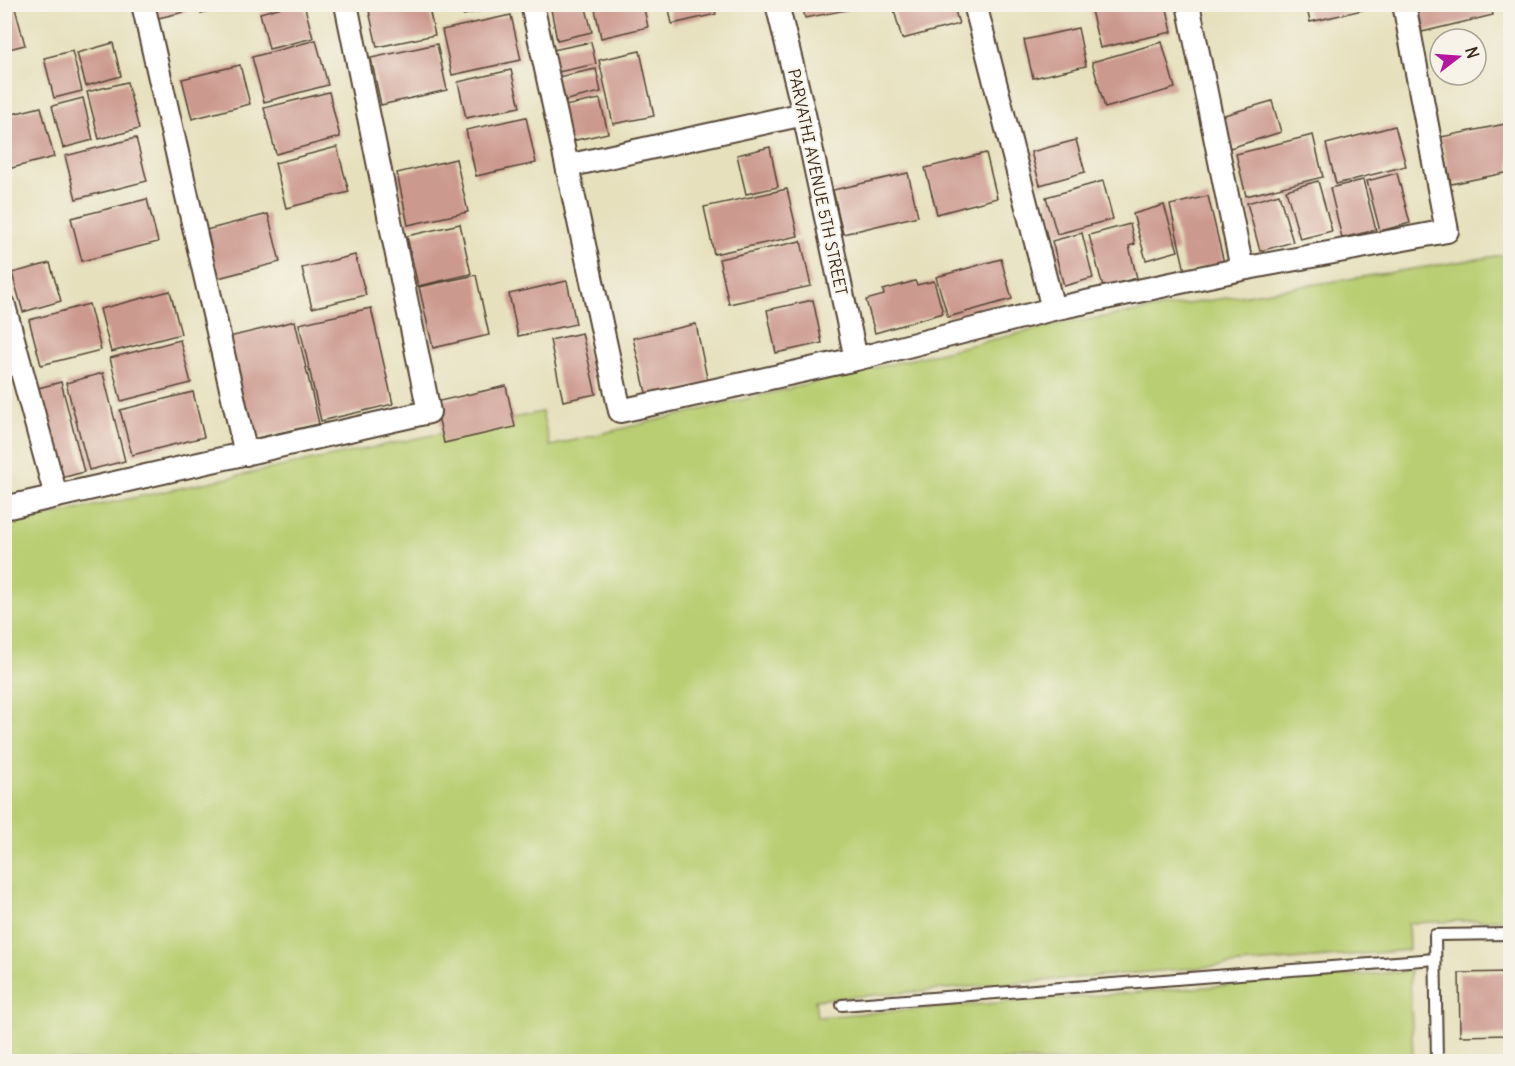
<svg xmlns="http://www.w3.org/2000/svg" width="1515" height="1066" viewBox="0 0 1515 1066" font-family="Delius,sans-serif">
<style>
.green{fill:#b9ce72;stroke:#7a7c48;stroke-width:1.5}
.building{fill:#cc998e}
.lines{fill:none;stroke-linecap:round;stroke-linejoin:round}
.lane-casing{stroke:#554536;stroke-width:14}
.street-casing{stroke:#554536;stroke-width:26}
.lane{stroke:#fff;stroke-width:10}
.street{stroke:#fff;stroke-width:22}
.labels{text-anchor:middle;stroke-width:4.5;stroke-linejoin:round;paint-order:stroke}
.street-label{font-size:16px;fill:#3b2a1e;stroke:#f7f3e8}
</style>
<rect width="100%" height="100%" fill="#f7f3e8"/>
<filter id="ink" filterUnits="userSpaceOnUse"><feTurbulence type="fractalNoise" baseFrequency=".0167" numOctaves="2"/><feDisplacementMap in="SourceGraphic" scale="12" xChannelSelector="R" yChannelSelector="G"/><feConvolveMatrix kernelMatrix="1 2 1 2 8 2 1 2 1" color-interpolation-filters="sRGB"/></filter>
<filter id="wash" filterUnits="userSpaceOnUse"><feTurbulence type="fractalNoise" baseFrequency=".008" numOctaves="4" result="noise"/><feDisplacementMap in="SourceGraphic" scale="24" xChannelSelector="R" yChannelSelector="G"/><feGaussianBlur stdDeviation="1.35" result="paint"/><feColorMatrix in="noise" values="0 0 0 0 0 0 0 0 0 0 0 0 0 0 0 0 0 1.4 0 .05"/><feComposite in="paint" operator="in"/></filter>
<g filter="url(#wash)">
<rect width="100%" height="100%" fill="#e6e0bd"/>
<path class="green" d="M1510,254V919L1408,923L1409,950L815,1000L817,1017L1410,971L1413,1061H5L4,525L542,412L550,446L1058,324Z"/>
<g id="blocks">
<path class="building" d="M155,4H191L193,10L158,18Z
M198,4H232V5L201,13Z
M293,4H304L313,38L269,49L260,13Z
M372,4H428L435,35L377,47L368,6Z
M461,4H500L501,7L463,15Z
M550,4H585L592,32L557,40Z
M594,4H643L648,27L601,38Z
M668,4H714L716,14L672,24Z
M802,4H868V6L805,18Z
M916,4H953L959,24L902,39L894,10Z
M1116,4H1166L1172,32L1100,48L1091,10Z
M1306,4H1370L1371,8L1310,22Z
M1415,4H1491L1493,15L1422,32Z
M15,8L25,45L5,50V11Z
M511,15L521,60L452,75L442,30Z
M1078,28L1086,66L1033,78L1024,40Z
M316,40L328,85L264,102L252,57Z
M591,42L596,64L553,73L548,51Z
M1162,42L1175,88L1105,108L1092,62Z
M113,43L121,76L86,86L77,53Z
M437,44L447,90L381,105L371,58Z
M72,51L82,91L54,98L44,58Z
M640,51L654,116L613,124L599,60Z
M240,65L250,104L192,119L182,79Z
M596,69L601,92L558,102L553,78Z
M511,70L520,107L466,118L458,82Z
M127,82L139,129L99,139L87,92Z
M329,92L340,137L276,154L264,108Z
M83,98L93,140L63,148L52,106Z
M600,99L608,133L567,142L559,107Z
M1272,101L1281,132L1230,148L1221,116Z
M41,107L54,157L4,170V116Z
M526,117L536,163L476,176L466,130Z
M1510,123V172L1451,184L1441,137Z
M1395,126L1406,166L1336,184L1326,144Z
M1313,135L1323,177L1246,196L1236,154Z
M136,138L147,181L76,199L65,156Z
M1076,140L1085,172L1040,185L1031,152Z
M337,147L349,192L286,208L275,163Z
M770,147L778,187L746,194L737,155Z
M986,153L997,198L937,214L925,168Z
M456,159L468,212L408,225L397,173Z
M908,173L918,216L843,234L833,190Z
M1397,173L1410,223L1380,231L1367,181Z
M1363,180L1376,230L1342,238L1330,188Z
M1103,181L1113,219L1057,234L1046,197Z
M1318,181L1332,231L1300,239L1286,190Z
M787,189L798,236L714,254L704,207Z
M1279,194L1293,242L1260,251L1247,203Z
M1208,196L1224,263L1185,271L1170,205Z
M147,199L158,242L82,261L71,218Z
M1164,205L1178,251L1146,260L1133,214Z
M268,214L280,262L218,278L206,230Z
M460,224L471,274L418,286L407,236Z
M1130,224L1135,244L1129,246L1137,278L1103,287L1089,235Z
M1082,233L1093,278L1064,286L1052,241Z
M801,241L811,286L729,304L719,259Z
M355,255L366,295L312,308L302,268Z
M1001,259L1012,299L948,317L936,277Z
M50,263L61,301L23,312L12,273Z
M476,275L489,335L433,348L419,287Z
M567,281L576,324L518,336L509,294Z
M915,281L917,285L934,281L943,313L875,333L866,300L884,295L883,290Z
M170,291L181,334L111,352L100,309Z
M813,300L822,343L776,353L767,310Z
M89,304L101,350L41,365L29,320Z
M371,308L393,404L321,421L299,324Z
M295,321L319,424L244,441L221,339Z
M696,324L708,383L647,397L633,338Z
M582,333L596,394L563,401L550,340Z
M180,340L191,383L121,401L110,358Z
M103,373L125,461L89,470L66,383Z
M61,382L84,472L54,480L31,390Z
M506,386L515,427L444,443L435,402Z
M193,392L204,437L132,455L120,410Z
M1510,972V1035L1460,1036L1459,973Z"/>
</g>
</g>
<g filter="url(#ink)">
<use href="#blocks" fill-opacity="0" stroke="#554536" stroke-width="1.5"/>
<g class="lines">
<g class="lane-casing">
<path id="lane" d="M842,1005L1435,959
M1437,1062L1435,935L1510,934"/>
</g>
<g class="street-casing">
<path id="street" d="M143,4L246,454
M532,4L620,411L856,359L1053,309L1242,269L1447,231L1404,4
M777,4L804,114L856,359
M975,4L1053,309
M1188,4L1242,269
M567,166L804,114
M4,306L56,496
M4,508L429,412L346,4"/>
</g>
<use href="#lane" class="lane"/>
<use href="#street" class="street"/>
</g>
</g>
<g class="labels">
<g class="street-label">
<text transform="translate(818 182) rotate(78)" y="6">PARVATHI AVENUE 5TH STREET</text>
</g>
</g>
<rect width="1515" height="1066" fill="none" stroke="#f7f3e8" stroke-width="24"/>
<g transform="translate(1458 57) rotate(73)"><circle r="28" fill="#f7f3e8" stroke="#aca397" stroke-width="1.5"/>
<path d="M0-4.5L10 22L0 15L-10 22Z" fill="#b5179e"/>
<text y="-9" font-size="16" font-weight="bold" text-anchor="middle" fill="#3b2a1e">N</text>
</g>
</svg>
